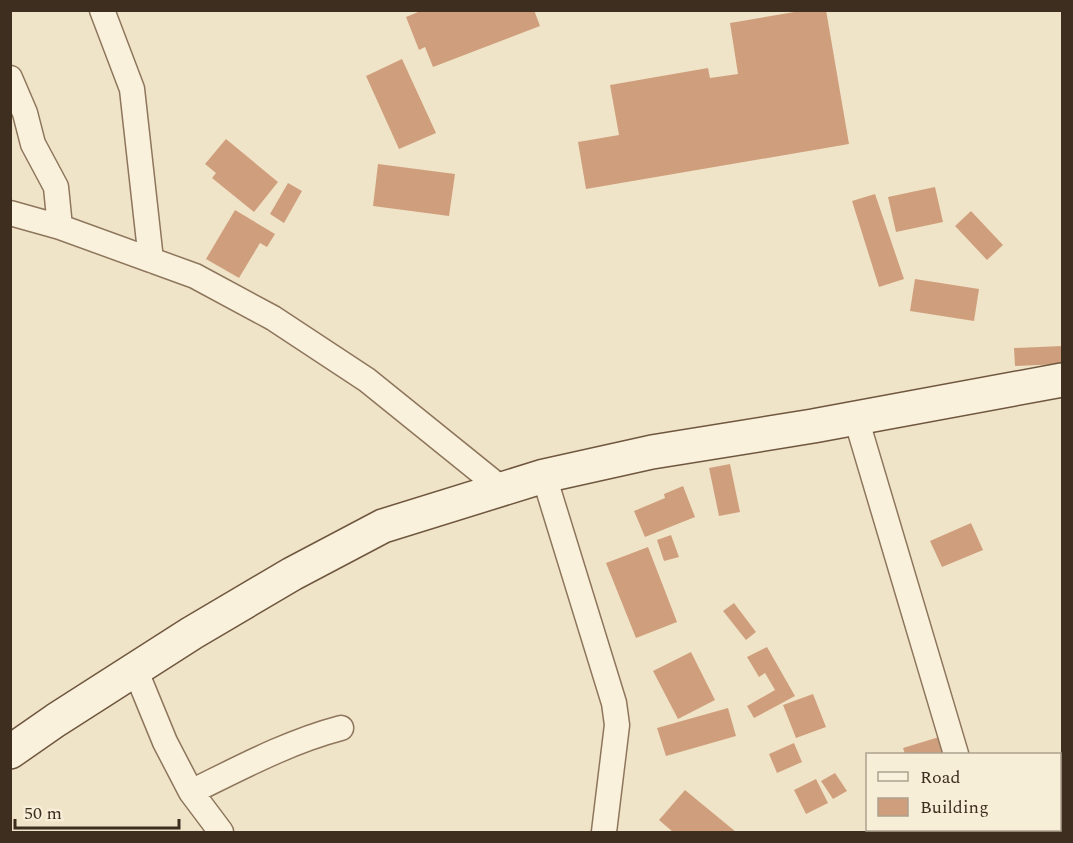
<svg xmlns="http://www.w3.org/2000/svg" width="1073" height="843" viewBox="0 0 1073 843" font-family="Spectral,serif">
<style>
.building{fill:#cf9f7d}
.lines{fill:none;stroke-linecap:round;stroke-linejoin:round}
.street-casing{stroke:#8d765c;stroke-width:27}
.secondary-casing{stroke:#6f573f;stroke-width:36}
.street{stroke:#faf1dc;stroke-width:24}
.secondary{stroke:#faf1dc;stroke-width:33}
</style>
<rect width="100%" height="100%" fill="#f0e4c8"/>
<path class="building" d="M423,10H534L540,26L433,67L425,47L419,50L406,17Z
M806,10H826L849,144L586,189L578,142L619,135L610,85L708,68L710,78L738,74L730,23Z
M402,59L436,133L399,149L366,76Z
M226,139L278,182L254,212L212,178L216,173L205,164Z
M378,164L455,174L449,216L373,206Z
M288,183L302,191L284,223L270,214Z
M935,187L943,222L896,232L888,197Z
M875,194L904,279L879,287L852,201Z
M235,210L275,234L267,247L260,243L239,278L206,259Z
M971,211L1003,245L987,260L955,226Z
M915,279L979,289L974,321L910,311Z
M1062,346V364L1015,366L1014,348Z
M730,464L740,512L719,516L709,468Z
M683,486L695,517L645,537L634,511L665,498L664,494Z
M971,523L983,550L942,567L930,541Z
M671,535L679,557L664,561L657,540Z
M648,547L677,622L636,638L606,563Z
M734,603L756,632L746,640L723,611Z
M767,647L795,696L754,718L747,706L775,690L765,673L759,677L747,657Z
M691,652L715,700L678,719L653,671Z
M813,694L826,727L796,738L783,705Z
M728,708L736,736L666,756L657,728Z
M939,737L944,754H905L903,748Z
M794,743L802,762L777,773L769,754Z
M835,773L847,791L833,799L821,781Z
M816,779L828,803L806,814L794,790Z
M685,790L736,832H673L659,820Z"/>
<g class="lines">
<g class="street-casing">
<path id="street" d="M102,10L132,89L151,260
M10,78L25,113L33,144L56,187L60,227
M10,213L60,227L195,276L273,318L367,380L502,489
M856,418L956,754
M544,476L614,703L617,725L604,832
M135,669L165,742L191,792L221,832
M191,792C240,768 288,742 341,728
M963,832L965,830"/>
</g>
<g class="secondary-casing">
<path id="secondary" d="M10,752L56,720L192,633L292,574L383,526L544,476L652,452L813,426L1062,380"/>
</g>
<use href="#street" class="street"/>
<use href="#secondary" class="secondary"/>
</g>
<rect width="1073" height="843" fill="none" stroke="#3d2e20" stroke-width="24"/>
<rect x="866" y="753" width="195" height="78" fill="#f7eed8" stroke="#ada18e" stroke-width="1.5"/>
<rect x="878" y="772" width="30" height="9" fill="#faf1dc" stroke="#ada18e" stroke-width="1.5"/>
<text x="920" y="783" font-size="18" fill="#3d2e20">Road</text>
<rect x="878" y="798" width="30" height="18" fill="#cf9f7d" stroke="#ada18e" stroke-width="1.5"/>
<text x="920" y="813" font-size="18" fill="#3d2e20">Building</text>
<path d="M15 819v9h164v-9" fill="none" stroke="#3d2e20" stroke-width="3"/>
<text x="24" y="819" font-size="18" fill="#3d2e20" stroke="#f7eed8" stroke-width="4.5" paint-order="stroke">50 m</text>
</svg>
